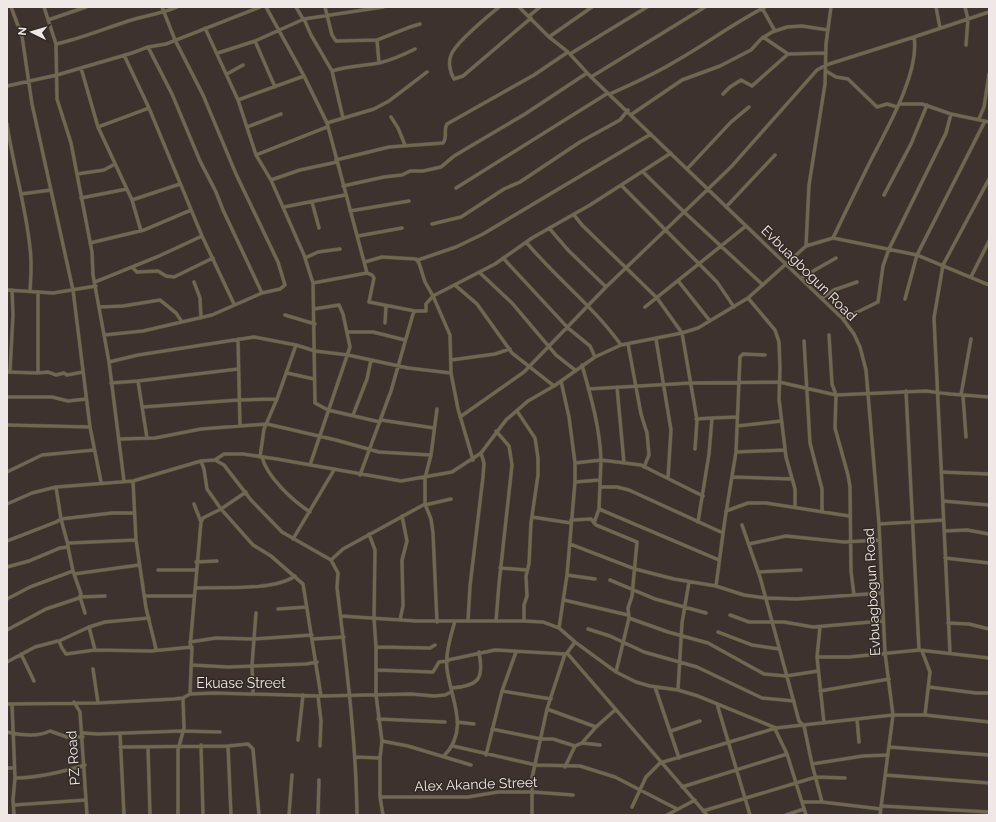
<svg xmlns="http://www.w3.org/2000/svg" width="996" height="822" viewBox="0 0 996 822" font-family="Raleway,sans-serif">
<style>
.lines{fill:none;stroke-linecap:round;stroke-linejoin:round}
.street-casing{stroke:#594f4b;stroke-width:4}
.street{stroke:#716850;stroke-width:3}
.labels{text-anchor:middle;stroke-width:3;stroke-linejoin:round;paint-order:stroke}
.street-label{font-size:14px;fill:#efe8e6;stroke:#322824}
</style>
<rect width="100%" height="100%" fill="#3d322e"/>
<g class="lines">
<g class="street-casing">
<path id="street" d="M11,7L22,36L32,104L73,290L90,427L101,482
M44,7L56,44L57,99L71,143L92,252L93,275L109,362L124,481
M266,7L304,76L327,123L367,273L313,283
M296,7L303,19
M325,7L332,35L336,41L377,40L410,27L420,24
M499,7C487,17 456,42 451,55C448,62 450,73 454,79L463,76L531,18
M519,7L549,37L568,52L591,77L843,319L854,334L860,347L866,370L879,524L885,653L893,715L880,815
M936,7L940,28
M965,7L968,19L966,45
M762,8L775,31
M529,16L540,7
M304,19L311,35L332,71L343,118
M48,20L86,7
M205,28L238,100L256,155L271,180L304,255L313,283L315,403L328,410L380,422
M549,37L592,7
M763,37L788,54
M914,37L989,12
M377,40L379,63
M255,41L275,87
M56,44C83,38 108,27 135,19C149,15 163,13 177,7
M148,47L172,94L200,161L216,192L223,210L262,293
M218,53L255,41L304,19L383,7
M570,54L647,7
M124,55L149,108L202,236L234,304
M81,68L98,127L132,200L141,231
M332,71C347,66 363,66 379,63C392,60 403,55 415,49
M826,71L836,77L848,79L877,107L887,104L897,107
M227,74L243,65
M591,77L705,7
M7,86L57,75L132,53L148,47L166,44L260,7
M610,94C632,84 655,74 676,61C706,44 734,23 765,7
M723,94L730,87L741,80L752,86L788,54L826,53
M238,100L304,76
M899,104H922L951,114L989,122
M632,114L682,80L720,66L751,50L761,39L772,32L787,27L802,26L828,30
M391,117L398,128L405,145
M979,119L984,107L989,74
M327,123L374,109L389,101L427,72
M7,124C13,166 26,206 30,248C32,262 31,277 30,291
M98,127L149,108
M247,127L281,114
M256,155L327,127
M336,160L389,147L443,143C448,137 443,130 447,124L534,75L568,52
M687,169L731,122L749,107
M643,172L683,211L763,285
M77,174L104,170L115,164
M271,180L300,170L337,162
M621,185L717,282L734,307
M343,186L384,177L402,175L410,171H423L441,167L454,156L525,114L587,73
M456,188L608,93
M21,194L51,190
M884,195L911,144L927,105
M81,198L127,189
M132,200L180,184
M312,202L319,228
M284,207L345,195
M726,207L775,155
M350,211L409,201
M574,215L582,225L657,298L682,333L697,420L695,449
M432,224L461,217L504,189L520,182L580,142L620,120L628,110
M549,228L568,250L606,287
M358,236L402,228
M526,242C556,278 594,307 621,345
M90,243L144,230L191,210
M806,246L809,185L825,84L826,44L831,7
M305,258L318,252L340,249
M503,258L568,328L590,346L595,357
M418,260L456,247L483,234L651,134
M132,267L137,272L158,271L166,276L174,277L213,258
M479,272L512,303L556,355L575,370
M367,273L372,275L374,278L369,302L415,311
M971,277L989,241
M801,278L836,258
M95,282L159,256L202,236
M194,282L200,298L201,318
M679,282L710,321
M455,285L477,304L512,353L554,386
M7,290L53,293L96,286
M38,292V373
M748,298L775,330L779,342L780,368L779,399L786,457L795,489V506
M822,298L834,290L857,282
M905,299L917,255L985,121
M100,307L123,306L160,300L176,313L182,322
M645,307L746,226
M285,315L315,324
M843,319L878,302L883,266L889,249L946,133L951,114
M385,323L386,306
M348,332H373L405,340
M104,335L143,331L212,315L262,293L280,289L285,285L278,262L236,174L203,95L175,40L162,7
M829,335L832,384L836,395L835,428L848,475L850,487L851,571L854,595
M238,339L240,426
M656,339L671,430L668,478
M804,341L810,443L822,489V512
M628,344L641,414L647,433L649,455L644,467
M451,360L495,354L510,349
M109,362L138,355L254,337L296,345L315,351L348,355L408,368L451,373
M10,371L13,315L12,290
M7,372L38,373L48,372L56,375L64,373L67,375L83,372
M287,373L314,379
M138,381L147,438
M111,383L138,381L238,369
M617,387L624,463
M588,389L691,383L779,382L836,395L926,391L950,394L989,397
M906,391L919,650
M961,395L971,339
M963,396L966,437
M7,397H52L68,401L86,399
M143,407L238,400L277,399
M517,411L535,438L538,458V475L531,523L529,564L526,576L527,596L524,605V621
M353,415L367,379L371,360
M460,417L524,372L606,287L731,167L817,70L826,65L914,37C920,71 888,127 872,158C859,184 846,211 833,238
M696,419L712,418
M381,420L434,428
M7,425L90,427
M737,426L781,421
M496,431L509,446L512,465L499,584L496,621
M119,439L155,438L201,429L267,424L336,440L379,452L431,455
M736,452L785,450
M260,457L264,429L277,399L296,345
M262,457C267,477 293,501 310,512
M215,460L224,465L251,500L282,532L331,560L338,573L337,587C346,663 356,738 357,815
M473,460L458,409L451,373L450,335L433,296L495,264L532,238L590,205L671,153
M201,461L204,469L207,489L221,509L253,545L271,556L303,584L321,696
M575,463L601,460C600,428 591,397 582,365
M310,465L350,347L343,314L339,305L314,309
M7,472L42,455L94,450
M941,472L989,474
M360,475L391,391L413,314L415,311H426V304L433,296L425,282L419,263L416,259L382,257L365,262
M733,477L792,479
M133,481L136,540L146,608L156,649
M575,482L599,480
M56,487L61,519L68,545
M600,487H617L629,490L723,533
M943,501L989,505
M7,504L32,493L56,487L133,481L201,461L215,460L224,454H243L277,459L401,481L452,472L481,453L506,420L528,401L554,386L595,357L621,345L682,333L698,328L748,298L806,246L833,238L917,255L989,285
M194,504L201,522
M425,504L431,519L433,533L437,622
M425,505L451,499
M599,509L719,560
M726,511L748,503H766L849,516
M532,517L571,523
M571,520L591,519L596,525L637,542L632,596L628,608L629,618L616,672
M698,522L709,454L712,418L737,417
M594,523L599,509L601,460L641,465L703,496
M879,524L943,520
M742,525L760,577L799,721L804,726L812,764L822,802
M944,531L967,530L989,534
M369,534L375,550L374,618L376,647V695L382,741L380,758
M293,539L334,470
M7,541L56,522L61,519L112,513H134
M69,543L136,540
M570,544L635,569L674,579L716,586L744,595L765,598L797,599L882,593
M749,544L786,536L844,542L880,540
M945,558L989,563
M331,560L343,549L425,504V478L431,455L437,409
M196,562L217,561
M7,567L29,561L60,548L68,547L73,571L81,594L79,598L46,609L7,630
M500,568L527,570
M158,570H195
M759,572L801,570
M74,574L139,565
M567,575L595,579
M610,580L655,599L706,613
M716,586L725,519L736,452L740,357L743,354L765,355
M195,588C221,587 274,591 295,576
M145,596H193
M7,599L30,587L73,571
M564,600L628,615
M278,609L307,607
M85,613L80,597L105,596
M730,615L749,622H784L813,627L883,621
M341,616L416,621H524L543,622L559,628L575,642L616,672L636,682L650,686L678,690L698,696L776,728L893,715H925L989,722
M629,618L668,632L708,643L764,674L786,676L818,671
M400,620L403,606L402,560L407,541L402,516
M468,621L470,586L483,477L484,463L481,453
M948,623L969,624L989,629
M89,627L105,622L149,618
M820,627L817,657L824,723
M559,628L567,575L575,482V463L569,417L561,381
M588,629L610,636L644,652L697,667L762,698L794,701
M718,632L752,645L779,649
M313,639L344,637
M59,641L89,627L95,650
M190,642L216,638L253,639L312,635
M575,642L567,653L707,815
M376,647L430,648L435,645
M190,648L201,522L203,518L221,509L246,492
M922,651L930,672L925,715
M950,653L934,318L943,265L989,179
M21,654L34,681
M817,657H849L919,650L989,658
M448,660L495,650L565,654
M7,662L35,647L58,641H59L62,648L66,654L95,650L151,651L192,647L190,694
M191,665L228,667L306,664L317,662
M93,669L98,703
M377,670L433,672L439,662L448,661
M655,687L679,758
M929,687L976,693H989
M451,688C480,686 484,678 479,652
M678,690L682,623L689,582
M502,691L551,699
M820,691L889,679
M253,694L252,665L256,613
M318,696L321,721L320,746
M74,702L80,712L87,815
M7,704L98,703L174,699L183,698L190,694L214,693L321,696L411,694L434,696L445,695L451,692
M12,704L15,778L13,800L14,815
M717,704L750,815
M547,709L596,727
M378,719L445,722
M857,719L859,742
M457,722L474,724
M492,729L541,739H553L575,746
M775,729L787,754L806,815
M671,731L700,721
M7,732C20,735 38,737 50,731L67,737H83
M83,733L98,734L182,731L220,732
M120,733L124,815
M298,740L303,695
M382,741L408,746L471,765
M582,743L600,745
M201,745L203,815
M228,746L231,815
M453,746L536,765L580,766L615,777L677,809
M120,747L228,746L248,744L253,749L259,815
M148,747L150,815
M889,747L989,755
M486,755L502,691L516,652
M444,756C470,729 451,700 447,669C445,654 451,635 455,621
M355,757L380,758V797L383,815
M812,764L863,756L888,755
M565,767L575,746L582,743L596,727L615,710
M7,768H14
M885,775L989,783
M15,778C39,778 62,772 85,765
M682,787L787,754
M380,797H468L498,792H533L573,795
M802,802H822L881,809
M14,805L86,800
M881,806L989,812
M632,807L646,777L660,763L776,728
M703,811L816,777L845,778
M178,815V750L184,728L183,698
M289,815L292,775
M318,815L319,780
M532,815V778L547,709L565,654L567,653
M667,815L695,800
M786,815L804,809"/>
</g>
<use href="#street" class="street"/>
</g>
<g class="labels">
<g class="street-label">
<text transform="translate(809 273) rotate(45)" y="5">Evbuagbogun Road</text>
<text transform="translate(872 592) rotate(-93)" y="5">Evbuagbogun Road</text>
<text x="241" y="688">Ekuase Street</text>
<text transform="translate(73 758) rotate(-94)" y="5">PZ Road</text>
<text transform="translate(476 784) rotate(-2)" y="5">Alex Akande Street</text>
</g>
</g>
<rect width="996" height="822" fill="none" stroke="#efe8e6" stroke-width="16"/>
<g transform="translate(32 32) rotate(275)" stroke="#322824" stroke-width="3" paint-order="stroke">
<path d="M0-3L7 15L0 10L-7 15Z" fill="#efe8e6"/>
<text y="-6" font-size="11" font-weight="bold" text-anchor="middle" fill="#efe8e6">N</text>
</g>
</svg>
